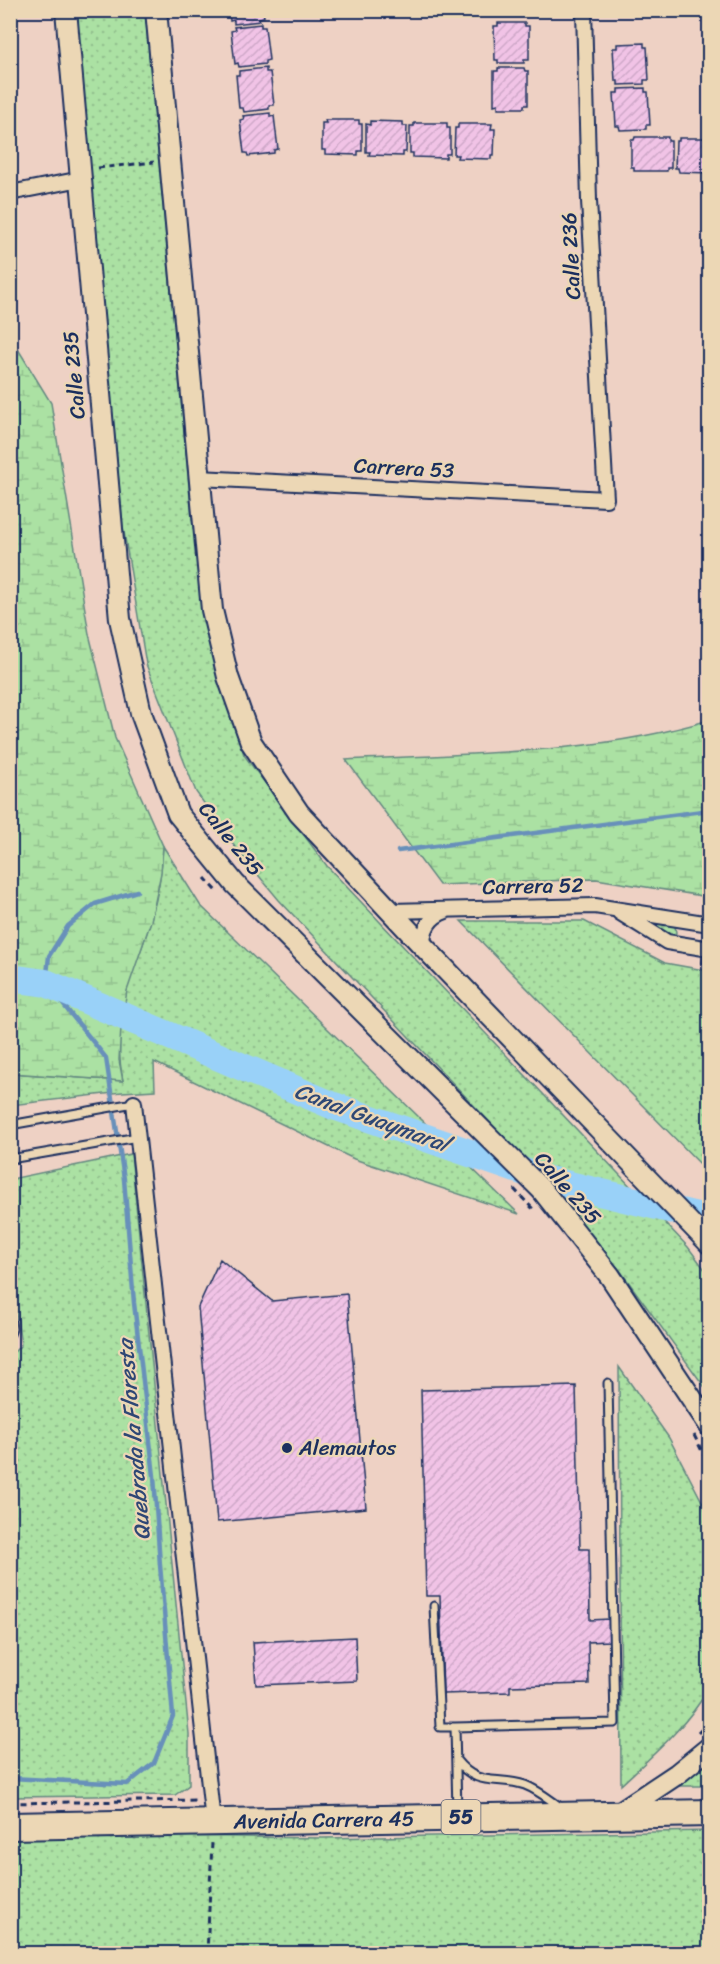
<svg xmlns="http://www.w3.org/2000/svg" width="720" height="1964" viewBox="0 0 720 1964" font-family="Sriracha,sans-serif">
<style>
.grass{fill:url(#grass-dots);stroke:#638880;stroke-width:1.5}
.wetland{fill:url(#wetland-marsh);stroke:#638880;stroke-width:1.5}
.lines{fill:none;stroke-linecap:round;stroke-linejoin:round}
.stream{stroke:#6790ba;stroke-width:4.5}
.river{stroke:#99d1f8;stroke-width:28}
.building{fill:url(#building-hatch);stroke:#1b2f5e;stroke-width:1.5}
.lane-casing{stroke:#1b2f5e;stroke-width:11}
.street-casing{stroke:#1b2f5e;stroke-width:18}
.secondary-casing{stroke:#1b2f5e;stroke-width:24}
.highway-casing{stroke:#1b2f5e;stroke-width:30}
.path{stroke:#1b2f5e;stroke-width:3;stroke-dasharray:6 4.5;stroke-linecap:butt}
.lane{stroke:#ecd7b5;stroke-width:7}
.street{stroke:#ecd7b5;stroke-width:14}
.secondary{stroke:#ecd7b5;stroke-width:20}
.highway{stroke:#ecd7b5;stroke-width:26}
.poi-dot{fill:#1b2f5e;stroke:#ecd7b5;stroke-width:2}
.labels{text-anchor:middle;stroke-width:4.5;stroke-linejoin:round;paint-order:stroke}
.shield{fill:#ecd7b5;stroke:#5a6178;stroke-width:1.5}
.shield-label{font-size:20px;font-weight:bold;fill:#1b2f5e}
.street-label{font-size:21px;fill:#1b2f5e;stroke:#ecd7b5}
.poi-label{font-size:21px;fill:#1b2f5e;stroke:#ecd7b5;text-anchor:start}
.water-label{font-size:22px;font-style:italic;fill:#2e4775;stroke:#ecd7b5}
</style>
<defs>
<pattern id="grass-dots" width="8" height="8" patternUnits="userSpaceOnUse" patternTransform="scale(1.5)"><rect width="8" height="8" fill="#abe1a3"/><path d="M2 2h.1M6 6h.1" fill="none" stroke="#93c18f" stroke-width="1.8" stroke-linecap="round"/></pattern>
<pattern id="wetland-marsh" width="20" height="14" patternUnits="userSpaceOnUse" patternTransform="scale(1.5)"><rect width="20" height="14" fill="#abe1a3"/><path d="M1 5h8M5 5V1M11 12h8M15 12V8" fill="none" stroke="#93c18f"/></pattern>
<pattern id="building-hatch" width="6" height="6" patternUnits="userSpaceOnUse" patternTransform="scale(1.5)"><rect width="6" height="6" fill="#f1c3e6"/><path d="M-1 1l2-2M0 6l6-6M5 7l2-2" fill="none" stroke="#cea8c8"/></pattern>
</defs>
<rect width="100%" height="100%" fill="#eed1c4"/>
<filter id="ink" filterUnits="userSpaceOnUse"><feTurbulence type="fractalNoise" baseFrequency=".0167" numOctaves="2"/><feDisplacementMap in="SourceGraphic" scale="12" xChannelSelector="R" yChannelSelector="G"/><feConvolveMatrix kernelMatrix="1 2 1 2 8 2 1 2 1" color-interpolation-filters="sRGB"/></filter>
<g filter="url(#ink)">
<path class="grass" d="M75,11H145L192,519L209,639L244,755L327,866L688,1247L709,1275V1393L622,1273L556,1192L279,900L235,847L196,792L146,664L123,526Z
M163,846L200,905L519,1214L354,1159L154,1062L155,1090L122,1092L11,1105L10,1073L123,1081C117,1052 119,1018 127,989C134,965 145,943 151,919C158,895 162,871 163,846Z
M645,918L675,925L676,933L668,937Z
M461,921H584L665,963L709,971V1173Z
M131,1154L189,1734V1785L175,1795L11,1797L10,1356L21,1345L10,1266L11,1179Z
M619,1367L669,1438L709,1515V1688C687,1726 653,1755 621,1785Z
M709,1760V1786H673Z
M709,1831V1953H11L10,1838L175,1836L323,1838Z"/>
<path class="wetland" d="M10,336L51,403L89,634L115,738L163,846L161,873L151,921L127,991L121,1028L119,1060L123,1081L11,1073Z
M709,720V897L596,879L439,885L346,760C466,753 594,755 709,720Z"/>
<g class="lines">
<path class="stream" d="M398,851L710,810
M10,1778L127,1784L154,1763L173,1716L160,1565L154,1476L134,1303L124,1179L106,1058L46,983L49,956L68,926L95,904L137,891"/>
<path class="river" d="M10,978L46,983L334,1106L545,1179L710,1219"/>
</g>
<path class="building" d="M229,10H242L243,13H249V10H263L264,17L259,18L260,21L234,24V20L230,21Z
M498,23H525V26H529V60H524V63H498V60H495L494,26H498Z
M261,24V27H265L269,60L265,61V64L239,67L238,63L235,64L231,31L235,30L234,27Z
M644,43V47H647L649,80H644V84L618,85V81H615L613,48H617V44Z
M266,68V72H270L274,105H269V109L244,112L243,108H239L236,75H239V71Z
M498,68H524L525,71H528V105H524V108H498V104L494,105V71H498Z
M645,88V92H648L650,125H646V129L620,130L619,126H616L614,93H618V89Z
M270,113V117L274,116L278,149L274,150V153L248,156L247,153H244L240,120L244,119L243,116Z
M325,120H359V124H362V151H358V155L325,154V150H322V123H326Z
M370,121L403,122V126H407L406,152H403V156L369,155L370,152H366V124L370,125Z
M414,123H447V128H450V154H446V158L413,157V153H410V126H414Z
M458,124H492L491,129H495L494,155H491V159L457,158L458,155H454L455,128H458Z
M635,137H668V141H671V168H667V171H634V167H631V140H634Z
M679,138H710V173L679,172L678,168H675L676,141H679Z
M710,915V965L702,963Z
M220,1259L272,1301L347,1294L366,1508L217,1522L198,1307Z
M576,1386L580,1549H589L590,1620L610,1619V1641L588,1642L589,1684L510,1686V1692L443,1694L440,1596H426L421,1390Z
M355,1637L357,1681L256,1685L253,1642Z"/>
<g class="lines">
<g class="lane-casing">
<path id="lane" d="M10,1125L134,1103
M10,1159L138,1137
M10,1314L12,1329L10,1334
M434,1606L440,1727H455L457,1812
M455,1727L615,1723L608,1383
M456,1760C479,1789 496,1775 525,1785C538,1790 550,1800 562,1808"/>
</g>
<g class="street-casing">
<path id="street" d="M10,193L81,179
M199,478L606,499L589,201L584,10
M390,911L595,906L710,924
M619,912L667,942L710,949
M423,946C423,929 429,917 446,911
M134,1103L213,1822"/>
</g>
<g class="secondary-casing">
<path id="secondary" d="M66,10L120,619L141,713L178,814L235,884L542,1190L610,1276L710,1426
M156,10L212,610L228,677L251,742L299,813L423,946L710,1244
M617,1814L677,1774L710,1747"/>
</g>
<g class="highway-casing">
<path id="highway" d="M10,1826L710,1813"/>
</g>
<path class="path" d="M98,168L154,162
M205,878L217,891
M514,1189L534,1210
M694,1435L710,1467
M698,1733L710,1721
M10,1803L198,1800
M207,1954L212,1842"/>
<use href="#lane" class="lane"/>
<use href="#street" class="street"/>
<use href="#secondary" class="secondary"/>
<use href="#highway" class="highway"/>
</g>
</g>
<circle class="poi-dot" cx="287" cy="1448" r="6"/>
<g class="labels">
<rect class="shield" x="441.5" y="1800" width="39" height="34" rx="4.5"/>
<g class="shield-label">
<text x="461" y="1824">55</text>
</g>
<g class="street-label">
<text transform="translate(571 256) rotate(-93)" y="7">Calle 236</text>
<text transform="translate(74 375) rotate(-95)" y="7">Calle 235</text>
<text transform="translate(404 468) rotate(3)" y="7">Carrera 53</text>
<text transform="translate(231 839) rotate(51)" y="7">Calle 235</text>
<text transform="translate(533 886) rotate(-1)" y="7">Carrera 52</text>
<text transform="translate(568 1188) rotate(49)" y="7">Calle 235</text>
<text transform="translate(324 1820) rotate(-1)" y="7">Avenida Carrera 45</text>
</g>
<g class="poi-label">
<text x="299" y="1455">Alemautos</text>
</g>
<g class="water-label">
<text transform="translate(372 1117) rotate(20)" y="8">Canal Guaymaral</text>
<text transform="translate(133 1440) rotate(-95)" y="8">Quebrada la Floresta</text>
</g>
</g>
<rect width="720" height="1964" fill="none" stroke="#ecd7b5" stroke-width="36"/>
<rect x="18" y="18" width="684" height="1928" fill="none" stroke="#1b2f5e" stroke-width="2" filter="url(#ink)"/>
</svg>
